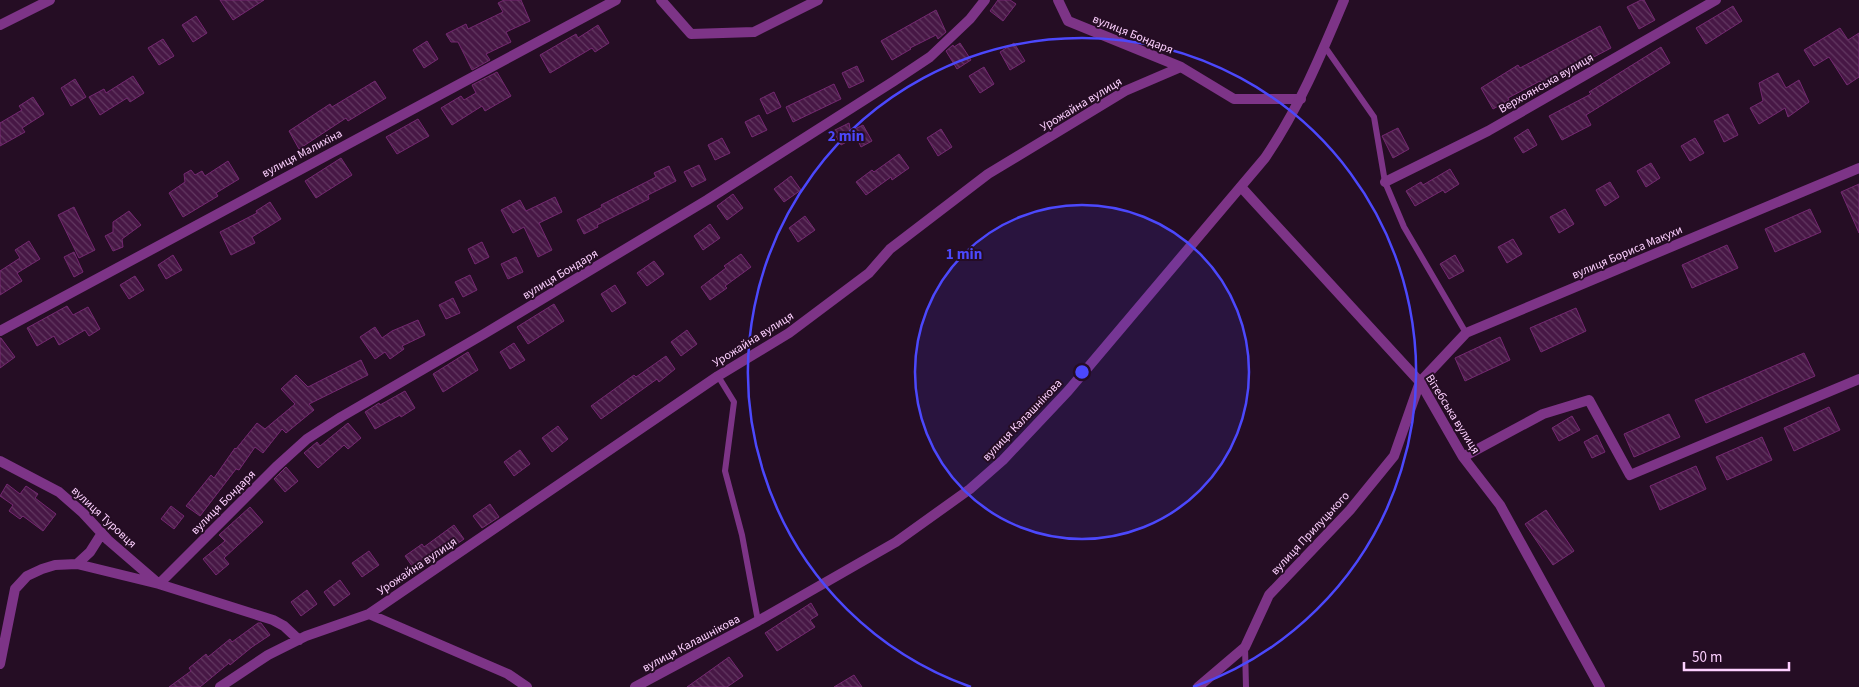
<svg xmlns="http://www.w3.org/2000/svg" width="1859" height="687" viewBox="0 0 1859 687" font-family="'Source Sans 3',sans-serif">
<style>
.building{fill:url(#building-back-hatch);stroke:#742871}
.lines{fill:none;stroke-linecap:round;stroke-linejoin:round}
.service{stroke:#7d3487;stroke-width:6}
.minor{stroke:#7d3487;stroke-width:10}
.tertiary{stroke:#7d3487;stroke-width:10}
.ring{fill:none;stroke:#4c48fc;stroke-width:2.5}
.labels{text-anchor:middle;stroke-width:4;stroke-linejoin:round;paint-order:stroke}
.street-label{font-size:12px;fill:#fdd0ff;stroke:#250d24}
.centre{fill:#4c48fc;stroke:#250d24;stroke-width:2.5}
.ring-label{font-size:15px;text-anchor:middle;font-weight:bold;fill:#4c48fc;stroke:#250d24;stroke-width:4;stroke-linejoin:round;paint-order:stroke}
</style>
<defs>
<pattern id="building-back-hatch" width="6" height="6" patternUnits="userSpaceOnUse" patternTransform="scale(1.25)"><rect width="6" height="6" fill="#471745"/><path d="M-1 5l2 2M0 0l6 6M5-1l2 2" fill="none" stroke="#623861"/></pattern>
</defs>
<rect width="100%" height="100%" fill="#250d24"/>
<path class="building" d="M220,0H264L233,20Z
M504,0H521L530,21L506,32L511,42L486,54L490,60L472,70L458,42H451L446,34L466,24L468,29L503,12L498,3Z
M998,0H1010L1016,4L1003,21L990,11Z
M1641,0H1644L1655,20L1639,29L1627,7Z
M1733,6L1742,21L1706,44L1696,28Z
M936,10L946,32L938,39L936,35L910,48L911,49L892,60L881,41Z
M196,16L207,33L193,42L182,25Z
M598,25L609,43L595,52L592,48L550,73L540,55L576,34L578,38Z
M1600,26L1611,48L1542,84L1540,81L1508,98L1509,100L1493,109L1481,88L1518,65L1520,68Z
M1840,28L1848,40L1859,33V77L1847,85L1829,57L1814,66L1804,50Z
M163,39L174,56L159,65L148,48Z
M427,41L438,59L424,68L413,50Z
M960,43L971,60L957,69L946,51L953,45L954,47Z
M1014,43L1025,61L1010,70L1000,52Z
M1661,47L1670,63L1586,115L1591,125L1562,140L1549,116L1591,94L1589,92Z
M857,66L864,81L849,88L842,73Z
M984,67L994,84L980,93L969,76Z
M497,72L511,96L485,111L482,106L452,125L441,108L461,96L464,100L476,93L472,85Z
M1778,73L1786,88L1799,80L1809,102L1788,117L1785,108L1759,124L1750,108L1763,101L1759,83Z
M133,76L144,93L130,102L127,98L100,115L89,97L104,89L106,93Z
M75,79L86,97L71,106L61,88Z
M375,81L386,98L348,121L346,118L299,149L289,131L330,104L332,107Z
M834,84L841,99L793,122L786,107Z
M774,92L781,107L767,114L760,99Z
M33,97L44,114L22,128L25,132L0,146V123L22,110L19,106Z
M1728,114L1738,135L1724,142L1714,121Z
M759,115L767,130L752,137L745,122Z
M418,119L429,136L397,154L386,137Z
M849,123L852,139L841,145L833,131Z
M863,125L872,141L861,147L853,130Z
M1398,128L1409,149L1393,158L1382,136Z
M941,129L952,147L938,156L927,138Z
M1528,129L1537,145L1523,153L1514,138Z
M722,138L730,153L715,160L708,145Z
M1695,138L1704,153L1690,161L1681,146Z
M899,154L909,168L892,180L891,177L866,195L856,182L872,170L874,172Z
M341,158L352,175L316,198L305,181Z
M228,161L239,179L216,193L218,196L183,217L169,193L185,182L184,174L191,170L195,175L202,171L205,176Z
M1651,163L1660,178L1646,187L1637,171Z
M699,165L706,180L692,187L684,172Z
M669,166L676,181L648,195L649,199L597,225L598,227L584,234L577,220L602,207L601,205L656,177L654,173Z
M1450,169L1459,184L1445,193L1443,190L1415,206L1406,191L1421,182L1423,185Z
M791,176L801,190L784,202L774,189Z
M1610,182L1619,197L1605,206L1596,190Z
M1859,184V233L1841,192Z
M733,194L743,208L727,220L717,206Z
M555,197L562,212L539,223L552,250L538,257L524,227L513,233L501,210L520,200L526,211Z
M270,202L281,219L252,237L255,243L231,255L220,232L257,213L256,211Z
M74,207L95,250L79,258L58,215Z
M1565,209L1574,224L1559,233L1550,217Z
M1810,209L1821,232L1775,252L1765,229Z
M129,211L141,225L122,239L123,247L113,251L105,236L113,232V222Z
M805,216L815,230L798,242L789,228Z
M710,224L720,238L703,250L694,236Z
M1513,239L1522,254L1507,263L1498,247Z
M29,241L40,259L17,273L22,281L0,295V271L20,258L15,250Z
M482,242L489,257L475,264L468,249Z
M1727,245L1738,268L1692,288L1682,265Z
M74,252L83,272L74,277L64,257Z
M741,254L751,267L725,286L727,288L710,300L701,287L726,268L724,266Z
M173,255L182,270L166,279L158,265Z
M1455,255L1464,271L1449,279L1440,264Z
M516,257L523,272L508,279L501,264Z
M654,261L664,274L647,286L637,273Z
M470,275L477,290L463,297L455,282Z
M135,276L144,290L129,299L120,285Z
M615,285L626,303L612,312L601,294Z
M453,298L460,313L446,319L439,305Z
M554,304L564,321L528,344L517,327Z
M67,306L73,315L88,307L100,329L89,336L85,330L59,345L54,336L37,346L27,328Z
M1576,308L1586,331L1541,352L1530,328Z
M418,320L425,335L402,346L404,349L390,359L385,352L375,359L360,337L375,327L382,338L392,331Z
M687,330L697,344L681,356L671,342Z
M1500,337L1510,360L1465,381L1455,358Z
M0,338H1L15,357L0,368Z
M514,343L525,360L510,369L500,352Z
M468,352L478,370L443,392L433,374Z
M1804,353L1815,376L1706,423L1695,400Z
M666,356L675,369L659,382L657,379L601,419L591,406L634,375L636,377Z
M361,360L368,375L309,404L314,410L286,433L282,429L263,453L255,447L239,470L236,469L200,516L186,506L211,475L214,478L235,448L236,449L257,423L265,429L295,404L281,389L296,375L308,387Z
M405,391L415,408L401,417L400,415L375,429L365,412L379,403L380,405Z
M1829,407L1840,430L1794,451L1784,428Z
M1669,414L1680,437L1634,457L1624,434Z
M1572,416L1580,430L1559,441L1552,428Z
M348,423L361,438L348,449L344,445L318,468L304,453L317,442L320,446Z
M558,426L568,439L552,452L542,438Z
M1597,435L1605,452L1592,458L1584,442Z
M1762,437L1772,460L1727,480L1716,457Z
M520,450L530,464L514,476L504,462Z
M1696,466L1706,489L1660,510L1650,486Z
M286,467L298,481L285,492L274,479Z
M7,484L20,494L26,486L38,494L35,498L56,514L43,531L23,516L20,519L9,511L13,505L0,496Z
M490,504L499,517L482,528L473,516Z
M171,506L184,516L174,529L161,519Z
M250,507L263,522L224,558L229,564L216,575L203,559L225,541L219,535Z
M1546,510L1574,551L1553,565L1525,524Z
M454,525L464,539L447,551L445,548L415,570L405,556L422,544L424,547Z
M369,551L379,565L362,577L352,563Z
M340,580L350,594L334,606L324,592Z
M307,590L317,604L301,616L291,602Z
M811,603L818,615L810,620L815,627L777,651L765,633Z
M258,623H261L270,635L252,647L230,665L229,663L200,687H169L191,671L189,668L206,654L208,657L230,639L232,642Z
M729,657L743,676L727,687H687Z
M854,675L862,687H834Z"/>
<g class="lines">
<path class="service" d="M1325,47L1374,117L1385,182L1404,227L1466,333
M718,376L734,402L725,471L742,535L758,621
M1245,647L1246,687"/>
<path class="minor" d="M661,0L691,34L754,32L818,0
M1058,0L1068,21L1181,67
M0,25L50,0
M1385,182L1488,131L1716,0
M1241,187L1420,382L1463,457L1500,505L1600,687
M0,331L616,0
M1463,457L1543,414L1589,400L1630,475L1859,379
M0,461L59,492L83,513L108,540L159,584L276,467L307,439L341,417L484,334L707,200L894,81L930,57L970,19L985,0
M77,564L90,552L102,533
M369,614L508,674L527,687
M0,664L15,589L27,576L42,569L55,565L77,564L159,584L273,620L284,626L299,640
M220,687L268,655L306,636L369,614L718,376L789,333L869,273L890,249L988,174L1125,91L1181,67L1234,99H1301
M1198,687L1245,647L1269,595L1350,510L1394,456L1420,382L1466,333L1859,168"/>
<path class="tertiary" d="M635,687L758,621L896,542L970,489L1003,460L1068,391L1265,158C1299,108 1321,55 1344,0"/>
</g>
<circle cx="1082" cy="372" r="167" fill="#4c48fc" fill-opacity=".12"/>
<g class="ring">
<circle cx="1082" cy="372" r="167"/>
<path d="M971 687A334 334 0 1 1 1193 687"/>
</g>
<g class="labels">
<g class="street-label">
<text transform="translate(1133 34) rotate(22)" y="4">вулиця Бондаря</text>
<text transform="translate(1546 83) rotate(-30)" y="4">Верхоянська вулиця</text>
<text transform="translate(1081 104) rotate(-31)" y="4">Урожайна вулиця</text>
<text transform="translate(302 153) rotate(-28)" y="4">вулиця Малихіна</text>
<text transform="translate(1627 252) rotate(-23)" y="4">вулиця Бориса Макухи</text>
<text transform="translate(560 274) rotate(-31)" y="4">вулиця Бондаря</text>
<text transform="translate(753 339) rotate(-32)" y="4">Урожайна вулиця</text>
<text transform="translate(1453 414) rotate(58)" y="4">Вітебська вулиця</text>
<text transform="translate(1022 420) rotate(-46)" y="4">вулиця Калашнікова</text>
<text transform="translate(223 502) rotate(-45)" y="4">вулиця Бондаря</text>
<text transform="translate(104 517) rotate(43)" y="4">вулиця Туровця</text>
<text transform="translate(1310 533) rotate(-47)" y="4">вулиця Прилуцького</text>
<text transform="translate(417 566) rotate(-34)" y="4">Урожайна вулиця</text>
<text transform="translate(691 643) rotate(-28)" y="4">вулиця Калашнікова</text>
</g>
</g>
<circle cx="1082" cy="372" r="8" class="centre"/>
<g class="ring-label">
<text x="846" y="141">2 min</text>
<text x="964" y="259">1 min</text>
</g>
<path d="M1684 662v8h105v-8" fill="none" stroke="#fdd0ff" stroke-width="2.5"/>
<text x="1692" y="662" font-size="15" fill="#fdd0ff" stroke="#250d24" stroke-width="4" paint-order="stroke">50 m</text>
</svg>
